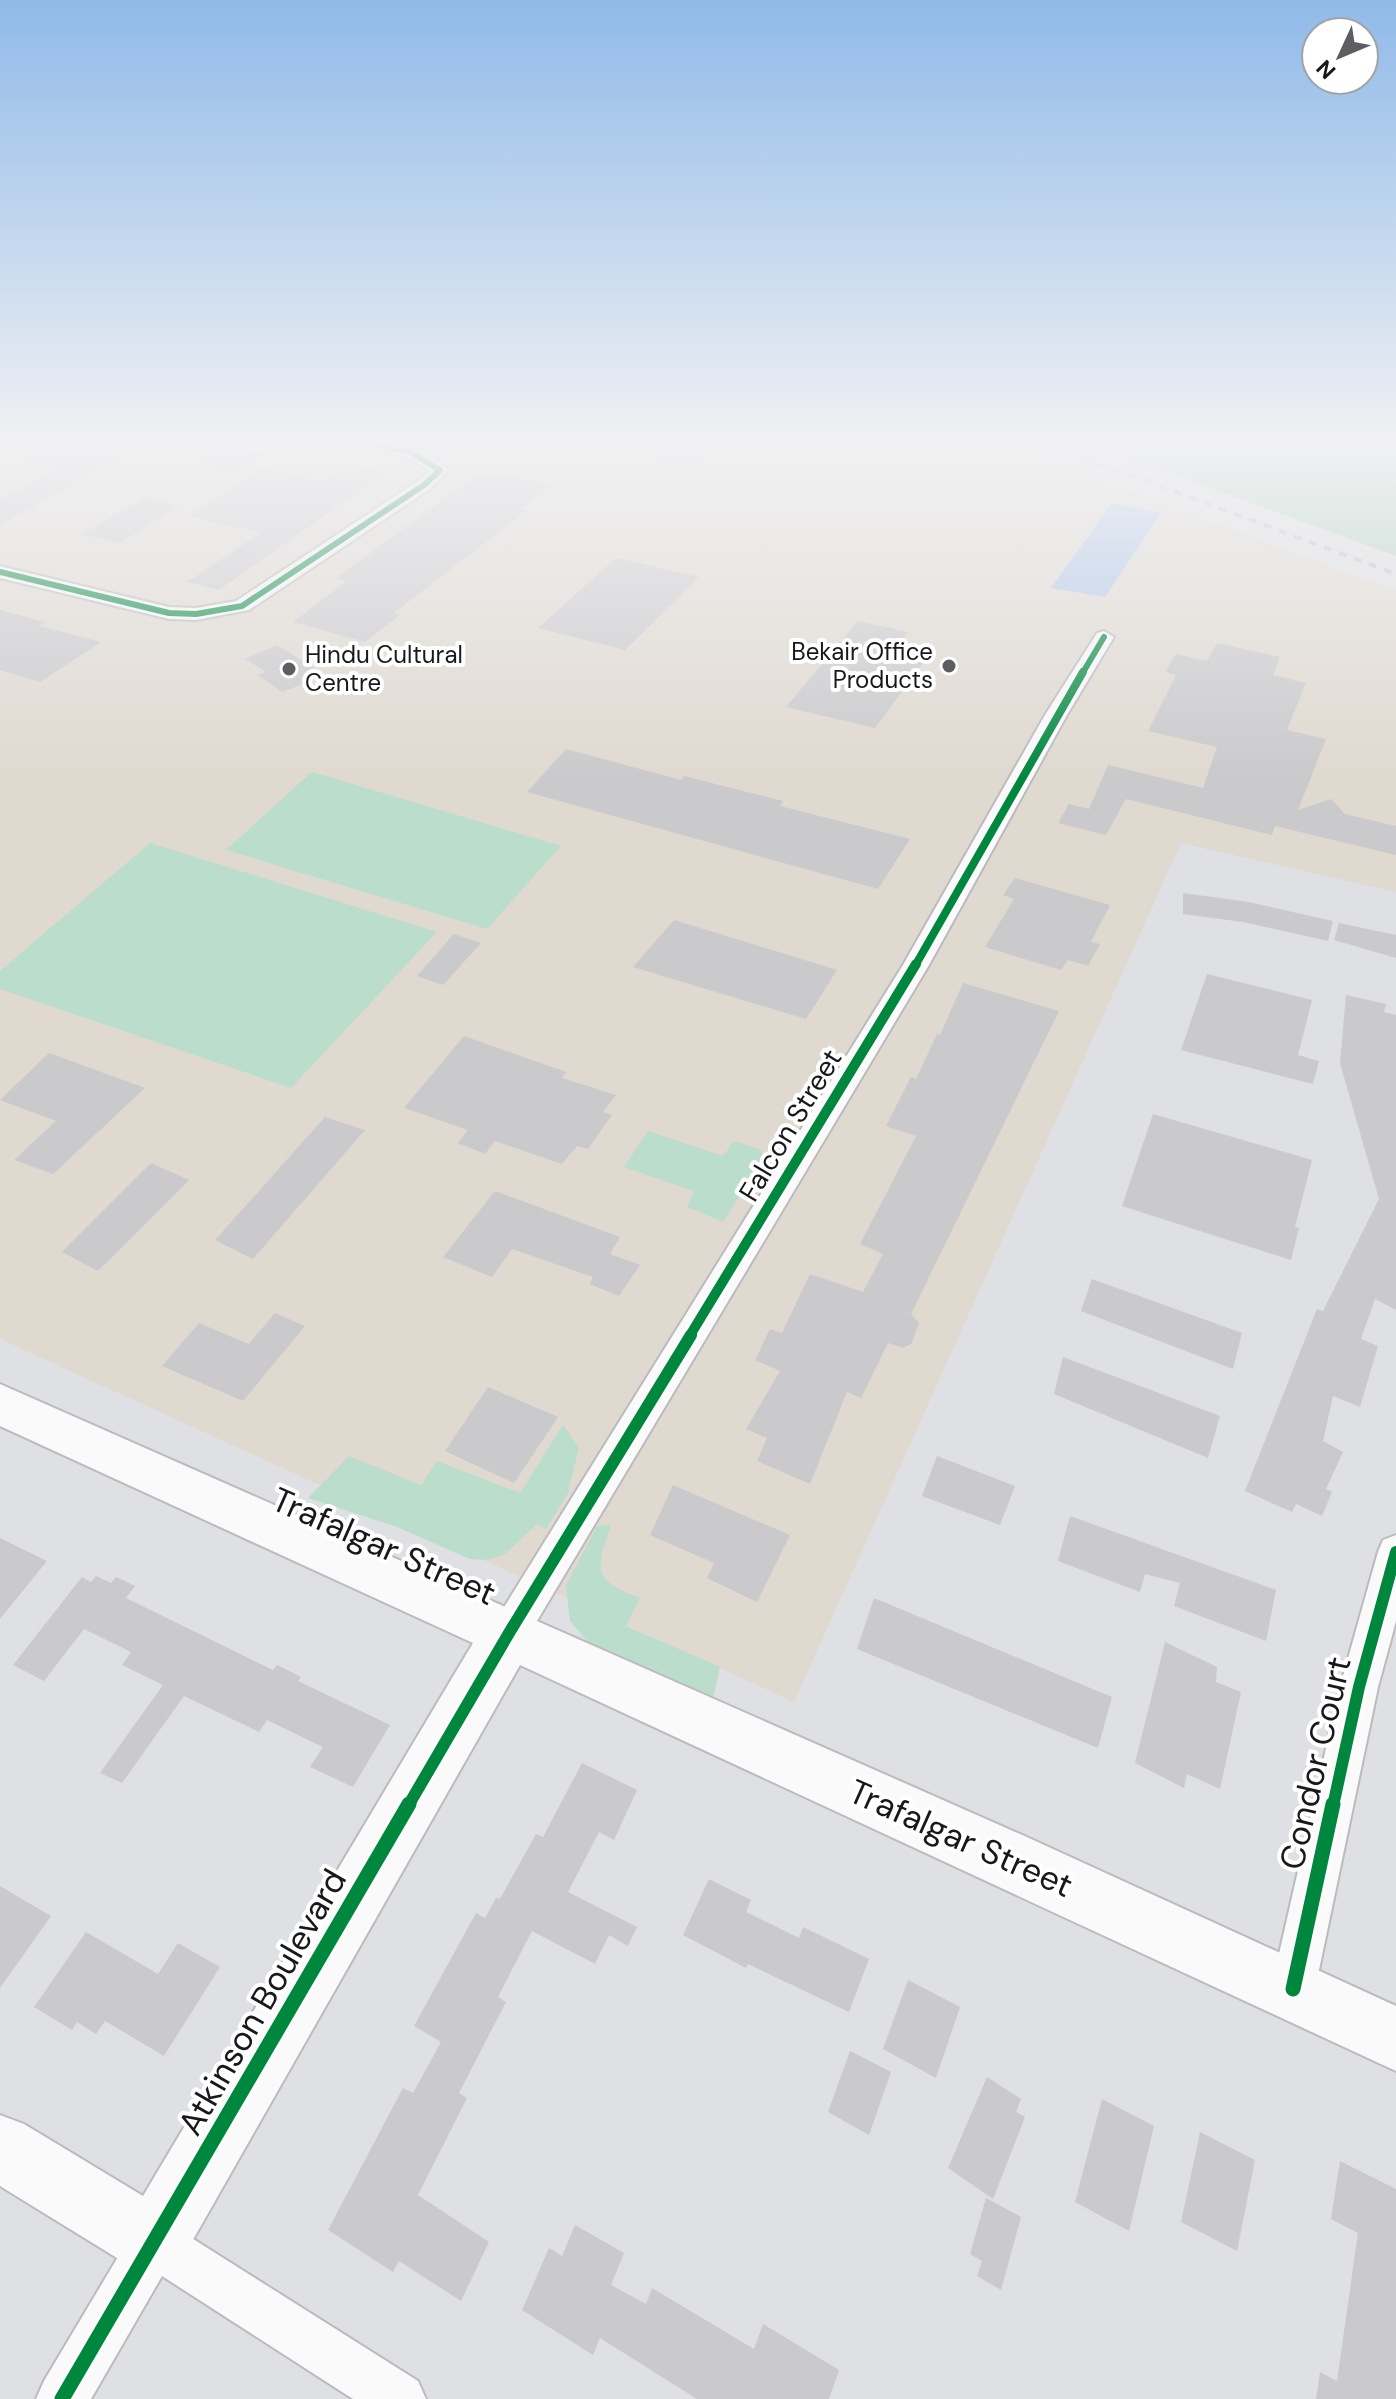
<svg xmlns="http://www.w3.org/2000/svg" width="1396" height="2399" viewBox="0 0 1396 2399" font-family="'DM Sans',sans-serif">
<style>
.industrial{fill:#e0d9d0}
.green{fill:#bbddcb}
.forest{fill:#add0bd}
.water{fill:#acc4ea}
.building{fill:#cac9cc}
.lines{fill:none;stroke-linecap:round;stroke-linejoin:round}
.street-casing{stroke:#bbbbbf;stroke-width:4}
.secondary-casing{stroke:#bbbbbf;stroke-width:4}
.street{fill:#fafafb;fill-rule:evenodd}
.secondary{fill:#fafafb;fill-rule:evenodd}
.rail{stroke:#c0c0c1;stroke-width:4;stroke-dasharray:8 8;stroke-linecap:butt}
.cycleway-far4-casing{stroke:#fff;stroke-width:9}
.cycleway-far3-casing{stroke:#fff;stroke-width:12}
.cycleway-far2-casing{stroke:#fff;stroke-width:15}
.cycleway-far1-casing{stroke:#fff;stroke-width:17}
.cycleway-casing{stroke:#fff;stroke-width:20}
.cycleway-far4{stroke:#00873e;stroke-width:6}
.cycleway-far3{stroke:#00873e;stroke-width:8}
.cycleway-far2{stroke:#00873e;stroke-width:10}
.cycleway-far1{stroke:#00873e;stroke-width:12}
.cycleway{stroke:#00873e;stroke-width:15}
.poi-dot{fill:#5d5e61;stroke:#fff;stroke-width:3}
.labels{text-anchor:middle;stroke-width:8;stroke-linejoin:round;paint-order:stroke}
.far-poi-label{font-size:24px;fill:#17181b;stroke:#fff;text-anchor:end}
.street-label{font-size:28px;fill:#17181b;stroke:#fff}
.near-street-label{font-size:34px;fill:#17181b;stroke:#fff}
</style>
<rect width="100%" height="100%" fill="#dfe0e4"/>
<path class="industrial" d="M0,441H997L1396,591V892L1181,843L794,1702L0,1339Z"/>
<path class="green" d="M312,772L561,846L487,929L226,850Z
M150,843L437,932L291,1088L0,989V971Z
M648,1131L723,1156L734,1141L760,1149L764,1158L723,1222L687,1207L694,1191L624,1167Z
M563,1425L579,1448L567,1495L546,1529L537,1524L505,1554L486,1560L470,1559L397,1527L308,1498L349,1456L421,1485L437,1461L520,1493Z
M611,1525C596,1569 591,1580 640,1598L626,1626L720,1667L712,1703L591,1646L570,1621L566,1585L597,1526Z"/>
<path class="forest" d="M1083,441H1396V556Z"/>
<path class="water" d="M1112,503L1161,513L1105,597L1051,588Z"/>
<path class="building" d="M0,441L97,444L155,441L111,462L0,525V500L60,467L0,452Z
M679,441H722L691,468L655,461Z
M231,446L264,454L233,473L200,466Z
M347,464L386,472L219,590L187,582L261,533L188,516L265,468L322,482Z
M495,473L551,485L520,509L527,510L394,613L400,615L365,642L293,622L347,581L336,578L478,474L489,477Z
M143,498L180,506L119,543L82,534Z
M616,558L699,577L625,650L538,628Z
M0,610L45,622L39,626L101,642L40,682L0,670Z
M858,621L908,632L897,647L930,654L875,728L786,707Z
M1217,643L1280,657L1273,675L1306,683L1287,730L1326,739L1298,810L1331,799L1345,814L1396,826V855L1275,826L1272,835L1126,799L1106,835L1058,823L1069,804L1089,809L1108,765L1203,788L1217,747L1148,731L1176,675L1165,672L1176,654L1207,661Z
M277,645L314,668L309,670L316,674L304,679L308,682L282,692L258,675L266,672L245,659Z
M566,749L681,780L684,776L783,801L780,806L910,839L878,889L527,792Z
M1015,878L1110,905L1091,942L1100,944L1088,966L1068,960L1061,970L985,947L1014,899L1003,895Z
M1183,893L1248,902L1333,921L1328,941L1243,922L1183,914Z
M674,920L837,970L806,1019L633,967Z
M1339,923L1396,935V958L1334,940Z
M454,934L481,943L443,985L417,976Z
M1207,974L1312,1000L1298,1055L1319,1061L1313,1084L1181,1050Z
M963,983L1059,1011L911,1314L919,1323L911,1344L903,1348L888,1343L861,1398L847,1392L810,1484L757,1461L767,1438L746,1429L780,1371L755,1360L770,1329L782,1333L810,1274L863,1292L883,1254L860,1244L916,1136L886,1126L911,1077L916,1079L937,1034L940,1035Z
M1346,995L1386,1004L1384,1012L1396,1015V1310L1375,1299L1361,1339L1378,1346L1360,1407L1333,1396L1323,1441L1343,1452L1326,1489L1332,1492L1322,1516L1296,1504L1292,1512L1245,1491L1317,1309L1323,1311L1379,1199L1340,1063Z
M464,1036L566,1072L562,1078L616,1095L603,1112L612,1115L588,1149L577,1146L562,1164L495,1141L485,1154L458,1143L468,1130L404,1108Z
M49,1053L145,1088L53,1174L14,1160L56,1121L0,1100Z
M1153,1114L1312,1160L1295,1227L1299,1228L1291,1260L1122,1206Z
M325,1117L365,1130L253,1259L215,1240Z
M151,1163L189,1180L98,1271L62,1252Z
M495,1191L620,1237L610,1254L640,1265L619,1296L590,1284L593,1277L512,1249L492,1277L443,1257Z
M1092,1279L1242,1333L1233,1369L1081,1311Z
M275,1313L305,1326L243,1401L162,1366L199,1323L249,1344Z
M1063,1357L1220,1416L1208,1458L1054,1394Z
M488,1387L558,1417L514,1483L445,1451Z
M937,1456L1015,1486L1000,1525L922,1496Z
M673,1485L790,1535L757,1602L707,1578L714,1563L650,1535Z
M1070,1516L1276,1590L1266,1641L1174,1606L1180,1583L1145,1574L1140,1592L1058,1561Z
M0,1538L47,1561L0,1619Z
M96,1576L111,1583L116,1577L135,1586L126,1598L273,1670L277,1665L301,1677L298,1681L390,1725L353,1787L310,1767L323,1747L267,1720L259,1732L184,1696L122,1783L100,1773L163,1685L122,1665L131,1652L84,1629L44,1681L13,1665L82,1577L91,1582Z
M874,1598L1112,1697L1098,1748L857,1649Z
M1165,1642L1217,1667L1216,1682L1241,1692L1220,1789L1187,1774L1184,1788L1135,1763Z
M582,1763L637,1790L614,1840L599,1832L568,1892L637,1927L628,1946L609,1935L595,1964L532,1931L498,1997L506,2002L459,2093L467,2098L418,2195L489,2242L461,2301L399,2261L393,2272L328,2230L403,2088L413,2093L441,2042L414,2026L476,1913L485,1918L496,1898L500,1899L536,1834L543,1837Z
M709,1879L751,1900L746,1912L799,1938L803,1927L869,1959L849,2012L748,1964L746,1968L683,1935Z
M0,1886L51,1916L0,1988Z
M86,1932L158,1974L178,1943L220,1967L164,2056L105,2021L96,2034L77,2022L72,2030L34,2007Z
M908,1980L960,2007L936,2078L883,2049Z
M850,2051L891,2072L869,2135L828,2112Z
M987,2077L1021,2099L1016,2112L1025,2117L993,2199L948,2168Z
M1102,2099L1154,2126L1129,2231L1075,2202Z
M1200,2132L1255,2160L1237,2251L1181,2222Z
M1340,2161L1396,2189V2399H1316L1320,2372L1337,2381L1358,2233L1331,2219Z
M986,2198L1021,2217L1001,2290L977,2276L982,2261L970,2254Z
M575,2225L624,2253L611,2285L646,2304L652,2288L754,2349L763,2324L839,2370L829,2399H697L600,2338L593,2355L522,2310L549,2248L562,2256Z"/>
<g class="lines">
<g class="street-casing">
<path id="street" d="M350,441C385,441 423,443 448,470L430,489L249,610L196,620L169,619L0,578V566L169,607L196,608L236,601L418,481L430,471L405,456Z
M1104,631L1114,637L1067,715L929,965L522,1646L509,1651L496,1646L490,1633L496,1620L903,965L1045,715L1097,633Z
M1396,1535V1621L1378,1687L1315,1989L1309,2005L1293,2011L1277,2005L1271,1989L1340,1687L1378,1552L1383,1540Z
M154,2217L171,2225L418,2381L426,2399H353L162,2276L91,2399H36L44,2381L137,2225Z"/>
</g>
<g class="secondary-casing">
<path id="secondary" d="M0,1384L1029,1838L1396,2006V2071L520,1665L178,2266L154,2276L130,2266L0,2186V2115L24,2124L143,2196L473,1643L0,1426Z"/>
</g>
<use href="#street" class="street"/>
<use href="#secondary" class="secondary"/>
<path class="rail" d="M1039,441L1396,574"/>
<g class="cycleway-far4-casing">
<path id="cycleway-far4" d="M0,572L169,613L196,614L242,606L424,485L440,470L410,452L358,441
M1082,674L1104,637"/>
</g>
<g class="cycleway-far3-casing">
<path id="cycleway-far3" d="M915,966L1083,672"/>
</g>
<g class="cycleway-far2-casing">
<path id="cycleway-far2" d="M689,1337L916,964"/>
</g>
<g class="cycleway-far1-casing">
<path id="cycleway-far1" d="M408,1806L509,1633L691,1335
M1333,1806L1359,1687L1396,1552"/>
</g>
<g class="cycleway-casing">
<path id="cycleway" d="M1293,1989L1333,1804
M62,2399L409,1804"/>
</g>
<use href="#cycleway-far4" class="cycleway-far4"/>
<use href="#cycleway-far3" class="cycleway-far3"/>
<use href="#cycleway-far2" class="cycleway-far2"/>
<use href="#cycleway-far1" class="cycleway-far1"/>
<use href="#cycleway" class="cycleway"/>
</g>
<linearGradient id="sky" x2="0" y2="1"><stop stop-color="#90bae9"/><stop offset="0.57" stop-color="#f1f1f3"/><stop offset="1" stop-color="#f1f1f3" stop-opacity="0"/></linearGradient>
<rect width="1396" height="777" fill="url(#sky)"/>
<g class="poi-dot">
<circle cx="949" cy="666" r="8"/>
<circle cx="289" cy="669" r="8"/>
</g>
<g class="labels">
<g class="far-poi-label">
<text x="933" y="660">Bekair Office<tspan x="933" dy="28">Products</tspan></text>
<text x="305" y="663" text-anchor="start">Hindu Cultural<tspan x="305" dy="28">Centre</tspan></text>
</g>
<g class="street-label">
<text transform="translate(790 1125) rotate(-59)" y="10">Falcon Street</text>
</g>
<g class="near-street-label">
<text transform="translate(384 1546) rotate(24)" y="12">Trafalgar Street</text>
<text transform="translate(1315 1763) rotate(-77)" y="12">Condor Court</text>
<text transform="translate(961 1838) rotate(24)" y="12">Trafalgar Street</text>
<text transform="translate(262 2002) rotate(-60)" y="12">Atkinson Boulevard</text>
</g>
</g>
<g transform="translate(1340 56) rotate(226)"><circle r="38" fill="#ffffff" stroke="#a2a3a4" stroke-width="2"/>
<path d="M0-6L14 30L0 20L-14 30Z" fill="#5d5e61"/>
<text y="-12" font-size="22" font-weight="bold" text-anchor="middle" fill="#17181b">N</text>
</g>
</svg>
